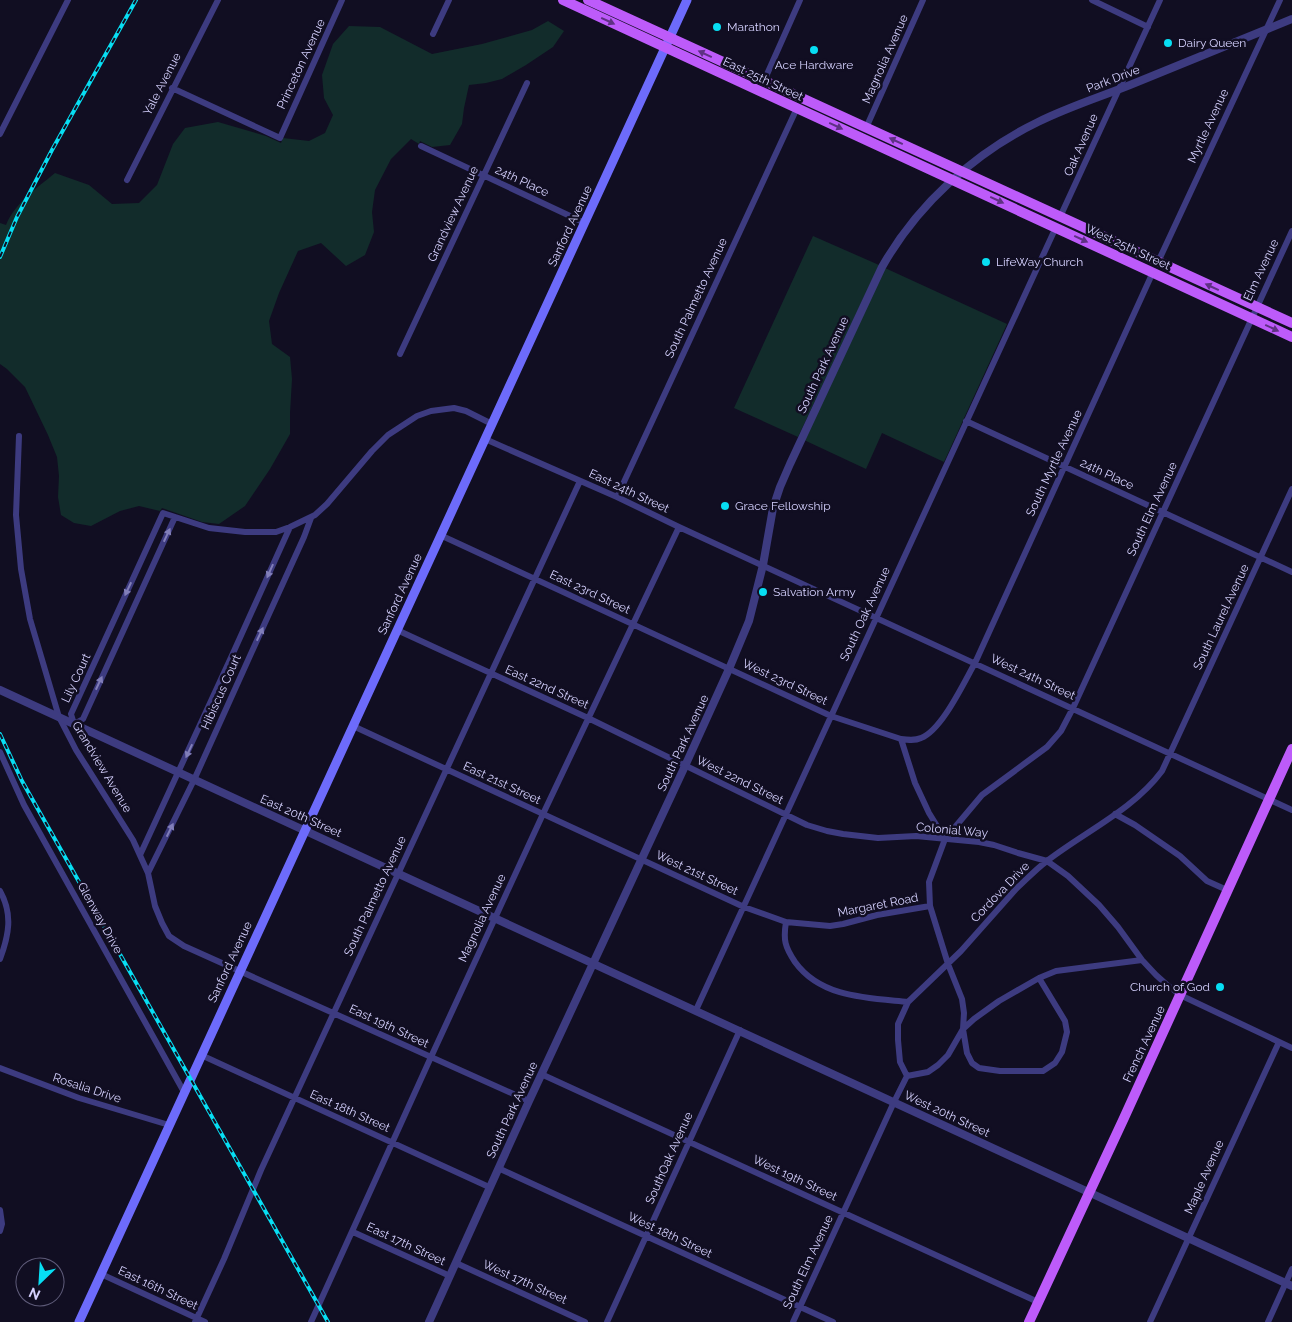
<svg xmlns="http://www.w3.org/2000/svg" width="1292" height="1322" viewBox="0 0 1292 1322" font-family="Raleway,sans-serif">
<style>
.green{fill:#122c2b}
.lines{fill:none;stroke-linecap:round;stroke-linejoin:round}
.minor{stroke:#3d3b80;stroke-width:6}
.tertiary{stroke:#3d3b80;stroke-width:8}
.secondary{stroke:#6d6bfb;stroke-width:9}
.primary{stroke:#bd5bfa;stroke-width:10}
.rail-casing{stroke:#07def3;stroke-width:4}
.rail{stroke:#110e22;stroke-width:2;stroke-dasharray:5.5;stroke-linecap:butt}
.oneway{fill:#5e3183}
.oneway2{fill:#817eb9}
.poi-dot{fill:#07def3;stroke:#110e22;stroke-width:2}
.labels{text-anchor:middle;stroke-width:5;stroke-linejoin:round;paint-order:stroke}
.poi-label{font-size:12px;fill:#d5d1fe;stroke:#110e22;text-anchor:start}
.street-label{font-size:12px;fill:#d5d1fe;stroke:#110e22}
</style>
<rect width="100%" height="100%" fill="#110e22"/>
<path class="green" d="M548,21L564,31L553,47L526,65L502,79L486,83L469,85L464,108L462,124L450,145L432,147L420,141L419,144L411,139L391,159L375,190L372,212L374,232L365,255L346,266L321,243L298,251L279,293L269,321L272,344L290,357L292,379L290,413V434L270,469L245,506L219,524L202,522L162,508L160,511L139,506L120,511L91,526L74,523L61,515L58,497L59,476L57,457L48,435L25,387L7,369L0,364V223L6,225C15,203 37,188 55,173L89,185L112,204L139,203L157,185L173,144L185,128L218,122L266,136L281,143L283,138L309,141L325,133L333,115L324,98L322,75L333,44L349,26L380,27L432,54L482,44L532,30Z
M813,236L879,265L798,437L734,408Z
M885,268L1007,324L944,462L882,433L866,469L804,440Z"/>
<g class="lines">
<path class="minor" d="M1092,0L1148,27
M433,34L449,0
M764,81L800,0
M172,88L280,138L342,0
M866,128L923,0
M0,134L68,0
M421,146L585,223
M127,180L218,0
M1060,217L1160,0
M1158,262L1280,0
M400,354L527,83
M966,421L1292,572
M19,436L16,515L21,569L30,619L59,717L76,750L133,840L148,873L155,906L162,923L169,936L184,946L529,1101
M485,439L617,497L679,527L1292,810
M617,497L797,108
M175,517L83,719L74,724L71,714L163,513L209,528L245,532H276L290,527L315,515L327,504L372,451L388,435L417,416L431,411L454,408L466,411L492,424
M440,535L831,716L901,739C908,740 915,741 921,738C942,730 964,682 975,663L1153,272
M397,630L588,718L807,825L827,831L843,834L878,838L916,836L979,842L994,845L1018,853L1047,861L1068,876L1099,905L1118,927L1142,960L1156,975L1166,984L1180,995L1292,1048
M353,726L744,907L786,922L830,926L843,924L877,915L930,906
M901,739L915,783L929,813L945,839
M0,752L24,805L184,1092
M1115,814L1135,825L1180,856L1207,881L1227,890
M140,855L234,651L290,527
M148,873L194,780L249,658L304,537L311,518
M0,891C13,914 9,935 0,959
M786,922C783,940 785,947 795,962C821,998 868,998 908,1002
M1039,978L1065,1021L1067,1032L1062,1052L1055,1063L1043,1071H1000L979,1068L972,1063L967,1053L963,1029L974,1019L999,1001L1039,978L1056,971L1142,960
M696,1010L1056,227
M201,1055L489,1187
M0,1068L79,1098L169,1125
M541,1074L1038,1302
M907,1076L900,1062L898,1040V1024L908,1002L961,951L1016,889C1026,880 1036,869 1047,861C1086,831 1133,810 1162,771L1292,489
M498,1168L833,1322
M0,1210L2,1224L0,1231
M353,1232L450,1276
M456,1263L585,1322
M101,1274L205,1322
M195,1322L224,1259L261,1170L580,481
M311,1322L431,1057L543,814L679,527
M607,1322L740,1030
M793,1322L894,1102L907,1076L928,1072L938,1065L948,1055L963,1029L964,1013L962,999L948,964L930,906L929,882L945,839L982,795L1047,747L1061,731L1073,708L1292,231
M1150,1322L1279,1042
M1268,1322L1292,1269"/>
<path class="tertiary" d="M0,690L1292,1286
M429,1322L529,1101L685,766L729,669L749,621L763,565L773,508L780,487L790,464L882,267C917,205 974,153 1038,122C1068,107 1100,97 1130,85C1184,63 1238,41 1292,19"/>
<path class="secondary" d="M79,1322L687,0"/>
<path class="primary" d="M563,0L1292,337
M588,0L1292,323
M1029,1322L1124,1118L1292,749"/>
<g class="rail-casing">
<path id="rail" d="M0,257L17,217L52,150L136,0
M0,734L22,781L328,1322"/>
</g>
<use href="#rail" class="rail"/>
</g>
<defs><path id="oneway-solid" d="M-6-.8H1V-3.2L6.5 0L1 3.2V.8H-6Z" transform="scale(1.25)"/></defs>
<g class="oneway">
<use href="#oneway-solid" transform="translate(608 21) rotate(25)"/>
<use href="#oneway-solid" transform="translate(705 54) rotate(-155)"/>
<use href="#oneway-solid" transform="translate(836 126) rotate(25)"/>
<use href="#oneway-solid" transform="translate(896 141) rotate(-155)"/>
<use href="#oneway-solid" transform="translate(997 200) rotate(25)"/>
<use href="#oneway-solid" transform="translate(1081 239) rotate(25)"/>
<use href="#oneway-solid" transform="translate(1212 287) rotate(-155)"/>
<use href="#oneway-solid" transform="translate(1272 328) rotate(25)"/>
</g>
<g class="oneway2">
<use href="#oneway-solid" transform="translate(167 535) rotate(-65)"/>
<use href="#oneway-solid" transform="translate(270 571) rotate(114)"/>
<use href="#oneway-solid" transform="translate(128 589) rotate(115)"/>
<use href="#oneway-solid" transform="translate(260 634) rotate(-65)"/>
<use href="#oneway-solid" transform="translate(99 683) rotate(-65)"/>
<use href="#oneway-solid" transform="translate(189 751) rotate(115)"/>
<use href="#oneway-solid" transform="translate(170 830) rotate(-64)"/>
</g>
<g class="poi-dot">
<circle cx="717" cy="27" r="5"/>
<circle cx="1168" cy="43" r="5"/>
<circle cx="814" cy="50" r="5"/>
<circle cx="986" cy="262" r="5"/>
<circle cx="725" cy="506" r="5"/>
<circle cx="763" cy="592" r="5"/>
<circle cx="1220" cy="987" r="5"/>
</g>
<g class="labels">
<g class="poi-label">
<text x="727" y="31">Marathon</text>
<text x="1178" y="47">Dairy Queen</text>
<text x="814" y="69" text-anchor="middle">Ace Hardware</text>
<text x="996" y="266">LifeWay Church</text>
<text x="735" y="510">Grace Fellowship</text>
<text x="773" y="596">Salvation Army</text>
<text x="1210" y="991" text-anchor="end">Church of God</text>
</g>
<g class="street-label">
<text transform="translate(885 59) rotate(-66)" y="4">Magnolia Avenue</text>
<text transform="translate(301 64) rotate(-65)" y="4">Princeton Avenue</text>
<text transform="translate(763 79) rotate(25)" y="4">East 25th Street</text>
<text transform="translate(1113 79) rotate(-21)" y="4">Park Drive</text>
<text transform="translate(162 84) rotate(-63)" y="4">Yale Avenue</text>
<text transform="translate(1208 126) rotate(-65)" y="4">Myrtle Avenue</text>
<text transform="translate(1081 145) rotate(-66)" y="4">Oak Avenue</text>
<text transform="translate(522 181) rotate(25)" y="4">24th Place</text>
<text transform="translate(453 214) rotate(-65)" y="4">Grandview Avenue</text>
<text transform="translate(570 226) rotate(-65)" y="4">Sanford Avenue</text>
<text transform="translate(1128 247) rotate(25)" y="4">West 25th Street</text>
<text transform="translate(1261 270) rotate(-65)" y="4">Elm Avenue</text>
<text transform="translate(696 298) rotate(-65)" y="4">South Palmetto Avenue</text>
<text transform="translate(823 365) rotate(-65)" y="4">South Park Avenue</text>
<text transform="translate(1054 463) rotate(-65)" y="4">South Myrtle Avenue</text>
<text transform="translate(1107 474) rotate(25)" y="4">24th Place</text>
<text transform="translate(629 491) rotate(25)" y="4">East 24th Street</text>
<text transform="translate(1152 509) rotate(-65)" y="4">South Elm Avenue</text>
<text transform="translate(590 592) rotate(25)" y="4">East 23rd Street</text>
<text transform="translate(400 594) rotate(-65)" y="4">Sanford Avenue</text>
<text transform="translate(865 614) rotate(-65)" y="4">South Oak Avenue</text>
<text transform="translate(1221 617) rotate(-65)" y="4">South Laurel Avenue</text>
<text transform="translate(1033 677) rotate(25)" y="4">West 24th Street</text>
<text transform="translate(76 678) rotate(-65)" y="4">Lily Court</text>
<text transform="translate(785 682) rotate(25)" y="4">West 23rd Street</text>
<text transform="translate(547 687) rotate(24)" y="4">East 22nd Street</text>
<text transform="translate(221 692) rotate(-66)" y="4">Hibiscus Court</text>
<text transform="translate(683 743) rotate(-65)" y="4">South Park Avenue</text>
<text transform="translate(102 767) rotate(59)" y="4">Grandview Avenue</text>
<text transform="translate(740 780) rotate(26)" y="4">West 22nd Street</text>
<text transform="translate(502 783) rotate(25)" y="4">East 21st Street</text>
<text transform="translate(301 816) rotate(24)" y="4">East 20th Street</text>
<text transform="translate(952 830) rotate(5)" y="4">Colonial Way</text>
<text transform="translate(697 873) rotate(25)" y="4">West 21st Street</text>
<text transform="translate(1000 892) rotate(-46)" y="4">Cordova Drive</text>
<text transform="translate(375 896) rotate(-65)" y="4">South Palmetto Avenue</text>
<text transform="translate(878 905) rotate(-11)" y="4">Margaret Road</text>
<text transform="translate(100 918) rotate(61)" y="4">Glenway Drive</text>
<text transform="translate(482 918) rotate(-65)" y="4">Magnolia Avenue</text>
<text transform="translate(230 962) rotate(-65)" y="4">Sanford Avenue</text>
<text transform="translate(389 1026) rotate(25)" y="4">East 19th Street</text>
<text transform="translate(1144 1044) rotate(-65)" y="4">French Avenue</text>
<text transform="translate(87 1088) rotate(18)" y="4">Rosalia Drive</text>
<text transform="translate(512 1110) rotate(-65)" y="4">South Park Avenue</text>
<text transform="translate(350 1111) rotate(24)" y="4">East 18th Street</text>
<text transform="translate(947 1114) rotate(25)" y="4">West 20th Street</text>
<text transform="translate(669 1158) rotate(-66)" y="4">SouthOak Avenue</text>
<text transform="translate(1204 1177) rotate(-66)" y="4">Maple Avenue</text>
<text transform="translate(795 1178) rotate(25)" y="4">West 19th Street</text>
<text transform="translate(670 1235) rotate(25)" y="4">West 18th Street</text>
<text transform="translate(406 1244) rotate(25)" y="4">East 17th Street</text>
<text transform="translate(808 1262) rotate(-65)" y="4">South Elm Avenue</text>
<text transform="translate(525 1282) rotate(24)" y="4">West 17th Street</text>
<text transform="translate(158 1288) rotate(25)" y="4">East 16th Street</text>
</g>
</g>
<g transform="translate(40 1282) rotate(205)"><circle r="24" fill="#110e22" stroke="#5f5c7a"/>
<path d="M0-4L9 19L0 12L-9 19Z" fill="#07def3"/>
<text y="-8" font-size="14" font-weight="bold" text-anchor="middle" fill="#d5d1fe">N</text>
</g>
</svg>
